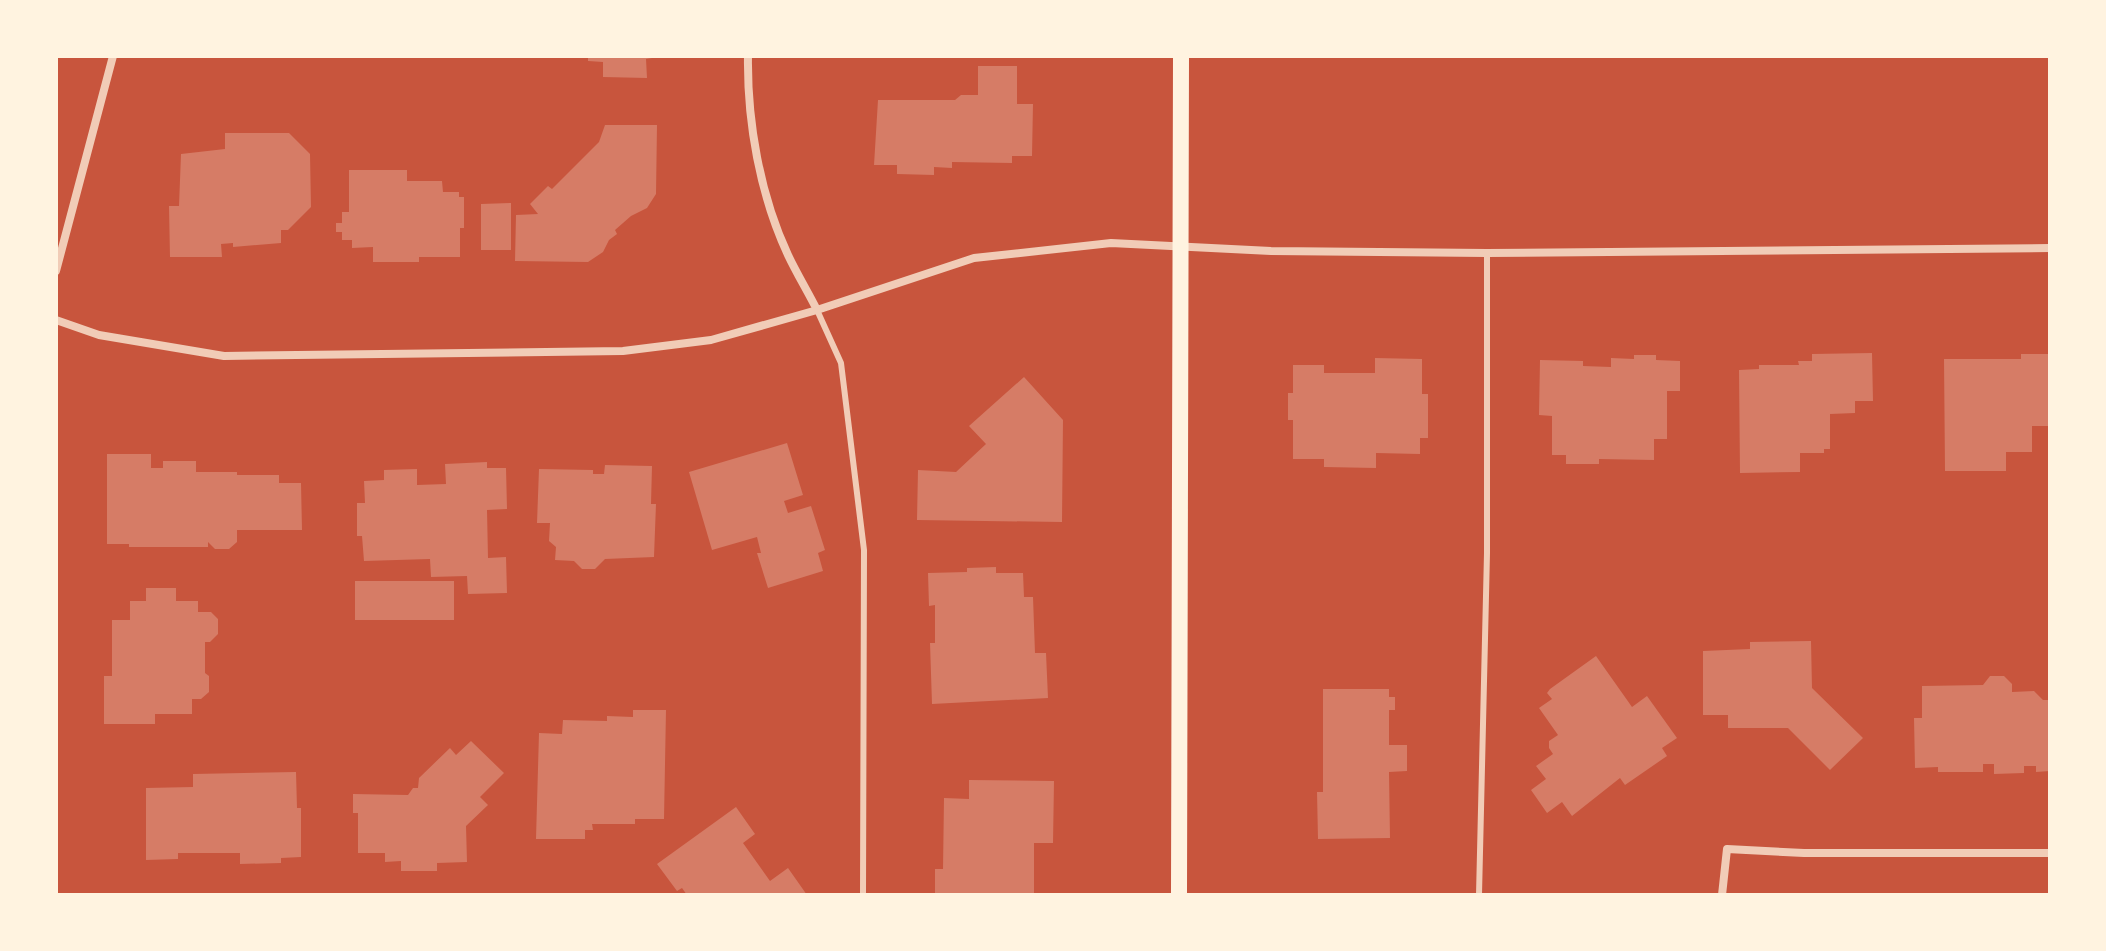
<svg xmlns="http://www.w3.org/2000/svg" width="2106" height="951" viewBox="0 0 2106 951" font-family="Helvetica,sans-serif">
<style>
.building{fill:#d67c66}
.lines{fill:none;stroke-linecap:round;stroke-linejoin:round}
.service{stroke:#f1ccb7;stroke-width:6}
.minor{stroke:#f1ccb7;stroke-width:8}
.secondary{stroke:#fff3e0;stroke-width:16}
</style>
<rect width="100%" height="100%" fill="#c8553d"/>
<path class="building" d="M588,56H652V58L646,59L647,78L603,77V62L588,61Z
M978,66H1017V104H1033L1032,156H1012V163L952,162V168L934,167V175L897,174V165H874L878,100H955L961,95H978Z
M605,125H657L656,194L647,208L631,216L615,230L617,234L609,240L603,252L588,262L515,261L516,215L538,214L530,204L548,186L552,189L599,142Z
M225,133H289L310,154L311,207L288,230H281V243L233,247V243L221,244L222,257H170L169,206H179L181,154L225,149Z
M349,170H407V181H442L443,192H459V197H464V228H460V257H419V262H373V247L352,248V240H342V232H336V223H342V212H349Z
M511,203V250H481V204Z
M1872,353L1873,401H1855V413L1830,414V449H1824V453H1800V472L1740,473L1739,370L1759,369V365H1799L1798,361H1812V354Z
M2021,354H2050L2049,426H2032V452H2006V471H1945L1944,359H2021Z
M1634,355H1656V360L1680,361V391H1667V439H1654V460L1599,459V464H1566V455H1552V416L1539,415L1540,360L1583,361V366L1611,367V358L1634,359Z
M1375,358L1422,359V394H1428V438H1420V454L1376,453V468L1324,467V459H1293V420H1288V393H1293V365H1324V373H1375Z
M1024,377L1063,420L1062,522L917,520L918,470L956,472L986,444L969,426Z
M787,443L803,495L784,501L788,513L811,506L825,550L818,553L823,571L768,588L757,553H761L757,537L712,550L689,472Z
M107,454H151V468H163V461H196V472H237V475H279V483H301L302,530H237V542L229,549H215L208,542V547H129V544H107Z
M487,462V468H506L507,509L487,510L488,558L506,557L507,593L468,594L467,576L431,577L430,559L364,561L362,536H357V503H365L364,481L384,480V470L417,469V485L446,484L445,464Z
M605,465L652,466L651,504H656L654,557L605,559L595,569H582L574,561L555,560L556,547L549,541L550,523H537L539,469L593,470V474H604Z
M996,567V573H1023L1024,597H1033L1035,653H1046L1048,698L932,704L930,643H935V605L929,606L928,573L967,572V568Z
M355,581H454V620H355Z
M146,588H176V601H198V612H211L218,619V634L210,642H205V673L209,676V692L201,699H192V714H155V724H104V676H112V620H130V601H146Z
M1811,641L1812,688L1863,738L1830,770L1788,728H1728V715H1703V651L1750,649V642Z
M1596,656L1632,707L1647,696L1677,738L1662,748L1667,756L1625,785L1620,778L1572,816L1562,802L1547,813L1531,790L1546,779L1536,766L1553,754L1549,748V741L1558,735L1539,708L1552,699L1547,693L1550,689Z
M1990,676H2004L2012,684V692L2034,691L2043,700H2050V771L2036,772V766H2024V773L1994,774V764H1983V772H1938V767L1915,768L1914,718H1922V686L1983,685Z
M1323,689H1389V697H1395V710H1389V745H1407V771L1389,772L1390,838L1318,839L1317,792H1323Z
M633,710H666L664,819H635V824H592L593,830H585V839H536L539,733L562,734L563,720L607,721V716L633,717Z
M471,741L504,773L480,797L488,805L466,826L467,862L437,863V871H401V861L385,862V853H358V813H353V794L408,795L413,788H418L419,778L450,748L456,755Z
M296,772L297,808H301V857L281,858V863L240,864V853H178V859L146,860V788L193,787V774Z
M969,780L1054,781L1053,843H1034V895H935V869H943L944,798L969,799Z
M736,807L755,834L743,843L770,881L788,868L807,895H687L682,888L677,891L657,864Z"/>
<g class="lines">
<path class="service" d="M817,310L841,363L864,550L863,895
M1479,895L1487,553V253"/>
<path class="minor" d="M748,56C747,122 760,195 788,255C797,274 808,292 817,310
M56,271L113,56
M56,320L99,335L224,356L623,351L711,340L817,310L974,258L1111,243L1271,251L1487,253L2050,248
M1722,895L1727,849L1804,853H2050"/>
<path class="secondary" d="M1179,895L1181,56"/>
</g>
<rect width="2106" height="951" fill="none" stroke="#fff3e0" stroke-width="116"/>
</svg>
